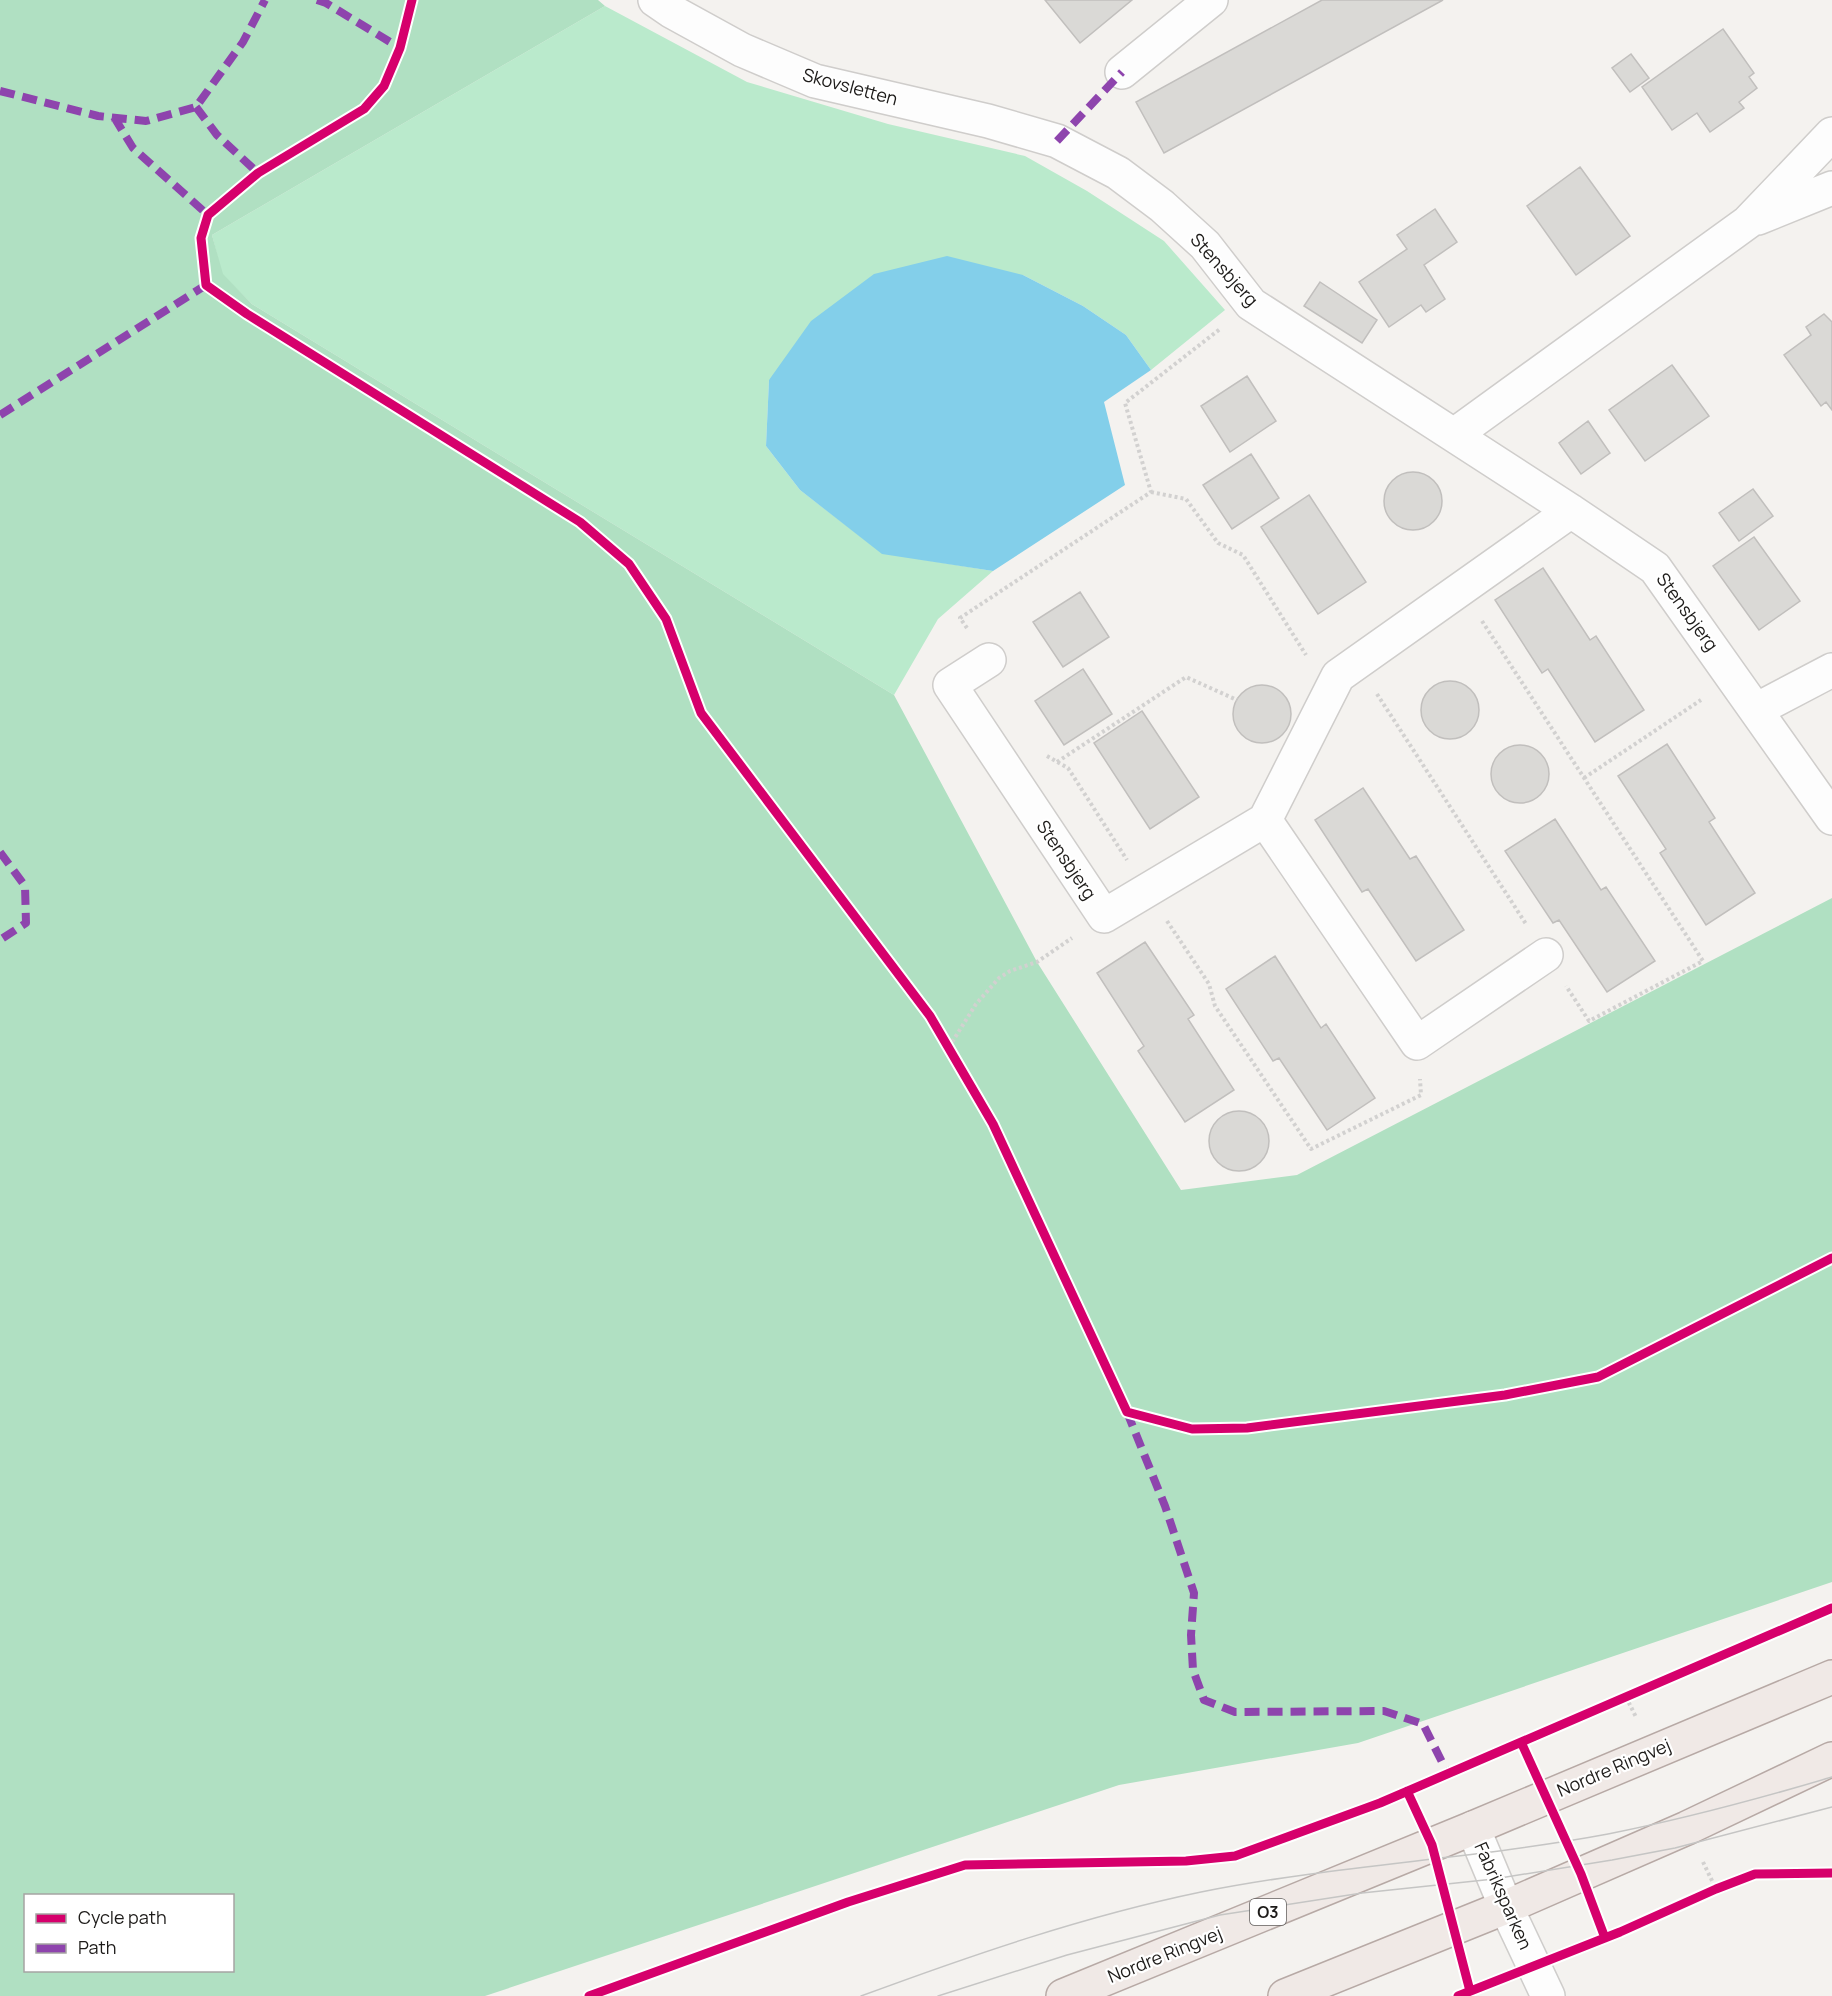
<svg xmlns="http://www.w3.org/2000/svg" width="1832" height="1996" viewBox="0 0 1832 1996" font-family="Manrope,sans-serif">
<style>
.green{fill:#baeacc}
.forest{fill:#b0e0c2;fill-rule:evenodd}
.water{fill:#83cfea}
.building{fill:#dad9d6;stroke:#c1bfbd;stroke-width:1.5}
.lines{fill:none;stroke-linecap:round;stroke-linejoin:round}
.street-casing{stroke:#cfcdcb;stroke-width:36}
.secondary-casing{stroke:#cfcdcb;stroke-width:36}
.primary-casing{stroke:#b7a9a5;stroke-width:36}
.path{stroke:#d2d1d0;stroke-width:4;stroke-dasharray:3 3;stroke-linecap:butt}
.street{stroke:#fdfdfd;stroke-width:33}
.secondary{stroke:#fdfdfd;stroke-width:33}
.primary{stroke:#f0e9e6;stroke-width:33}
.tram{stroke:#c5c5c4;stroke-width:1.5}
.quiet{stroke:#8e44ad;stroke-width:8;stroke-dasharray:15 8;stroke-linecap:butt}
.cycleway-casing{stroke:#fff;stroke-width:13}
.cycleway{stroke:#d6006c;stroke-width:9}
.labels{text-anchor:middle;stroke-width:4.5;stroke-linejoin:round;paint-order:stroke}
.shield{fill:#fff;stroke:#615f5e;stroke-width:1.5}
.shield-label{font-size:16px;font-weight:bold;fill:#1d1b19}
.street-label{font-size:18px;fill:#1d1b19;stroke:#fff}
</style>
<rect width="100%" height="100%" fill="#f4f2ef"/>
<path class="green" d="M605,6L747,82L888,124L1025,156L1087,191L1164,241L1225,310L1151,370L1126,335L1083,306L1023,275L769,380L766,446L800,490L882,553L993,571L938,619L894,695L252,304L222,274L212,235Z"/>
<path class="forest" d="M0,0H598L605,6L212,235L223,274L252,304L894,695L1037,962L1181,1190L1297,1175L1832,898V1582L1358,1743L1119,1785L485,1996H0ZM26,1896H232V1970H26Z"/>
<path class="water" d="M947,256L1023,275L1083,306L1126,335L1151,370L1104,402L1125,485L993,571L882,554L800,490L766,446L769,380L811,321L874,274Z"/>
<path class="building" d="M1045,0H1132L1080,43Z
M1322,0H1443L1164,153L1136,102Z
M1723,29L1754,73L1749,77L1757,88L1739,102L1744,108L1710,132L1697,113L1672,130L1642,87Z
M1631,54L1649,78L1630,92L1612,68Z
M1580,167L1630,236L1576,275L1527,206Z
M1435,209L1457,242L1424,265L1445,299L1426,312L1421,305L1389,327L1359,282L1407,249L1397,235Z
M1320,282L1377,320L1362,343L1304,306Z
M1824,314L1832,322V410L1826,402L1821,406L1784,355L1811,335L1806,327Z
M1672,365L1709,416L1645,461L1609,410Z
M1247,376L1276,421L1230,452L1201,406Z
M1588,421L1610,453L1581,474L1559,443Z
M1251,454L1279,498L1232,529L1203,485Z
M1384 501a29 29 0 1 1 58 0a29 29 0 1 1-58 0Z
M1753,489L1773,516L1739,541L1719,513Z
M1309,495L1366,582L1318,614L1261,527Z
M1754,537L1800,601L1759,630L1713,566Z
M1543,568L1590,640L1596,636L1644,710L1595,742L1548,669L1542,673L1495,600Z
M1080,592L1109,637L1063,667L1033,622Z
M1083,669L1112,714L1064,745L1035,701Z
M1421 710a29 29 0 1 1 58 0a29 29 0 1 1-58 0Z
M1233 714a29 29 0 1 1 58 0a29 29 0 1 1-58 0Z
M1142,711L1199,797L1150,829L1094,743Z
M1667,744L1715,818L1709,822L1755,893L1706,925L1660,853L1666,849L1618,776Z
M1491 774a29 29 0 1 1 58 0a29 29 0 1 1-58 0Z
M1363,788L1410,859L1416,856L1464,930L1416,961L1368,889L1362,892L1315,820Z
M1555,819L1601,890L1606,887L1655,961L1607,992L1559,920L1553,923L1505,851Z
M1145,942L1194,1015L1188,1019L1234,1090L1185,1122L1138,1051L1144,1046L1097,973Z
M1275,956L1321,1028L1326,1024L1375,1098L1327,1130L1279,1058L1273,1061L1226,989Z
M1209 1141a30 30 0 1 1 60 0a30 30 0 1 1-60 0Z"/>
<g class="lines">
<g class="street-casing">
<path id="street" d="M655,0L671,11L742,50L815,81L988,121L1057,141L1118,173L1162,206L1205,245L1251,304L1571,511L1655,568L1832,818
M1122,72L1211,0
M1758,218L1832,188
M1454,435L1748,222L1832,134
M989,660L950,685L1104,916L1265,820L1338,676L1571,511
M1756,710L1832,670
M1265,820L1417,1043L1546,955"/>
</g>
<g class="secondary-casing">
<path id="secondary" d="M1473,1828L1506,1907L1548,1996"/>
</g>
<g class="primary-casing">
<path id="primary" d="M1063,1996L1473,1828L1832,1677
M1285,1996L1506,1907L1687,1828L1832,1759"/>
</g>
<path class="path" d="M1151,492L1186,499L1218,543L1243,555L1306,655
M1482,621L1703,961L1589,1021L1566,986
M967,628L960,618L1151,492L1125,403L1220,329
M1377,694L1526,924
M1047,756L1068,768L1127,860
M1057,762L1186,677L1237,700
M1584,778L1701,700
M1167,921L1209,984L1215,1006L1311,1149L1421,1095L1420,1079
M949,1047L976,1004L999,978L1010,971L1037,962L1072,938
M1626,1697L1636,1717
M1703,1862L1716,1889"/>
<use href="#street" class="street"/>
<use href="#secondary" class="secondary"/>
<use href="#primary" class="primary"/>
<path class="tram" d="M861,1996C972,1955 1085,1916 1201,1892C1336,1865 1474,1859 1608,1834C1684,1819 1758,1799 1832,1777
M938,1996L1067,1955L1220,1915L1362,1893L1494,1879L1612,1860L1675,1848L1832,1807"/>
<path class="quiet" d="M317,0L326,3L400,48
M0,91L98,116L146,121L196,107L243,42L265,0
M196,107L217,135L258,173
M114,117L133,148L208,215
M1057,141L1122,72
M0,415L206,285
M0,852L25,886L26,923L0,940
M1127,1412L1165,1506L1194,1593L1191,1635L1193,1670L1204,1700L1235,1712L1384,1711L1423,1724L1448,1774"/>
<g class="cycleway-casing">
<path id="cycleway" d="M412,0L400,48L384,86L364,109L258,173L208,215L201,238L206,285L247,314L580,522L629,564L666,619L701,713L930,1016L993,1124L1127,1412L1192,1429L1247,1428L1505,1395L1598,1377L1832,1258
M1521,1742L1581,1874L1605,1938
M1407,1791L1432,1845L1470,1991
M589,1996L848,1902L965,1865L1186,1861L1235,1856L1380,1803L1832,1608
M1458,1996L1620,1932L1716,1889L1755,1874L1832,1873"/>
</g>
<use href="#cycleway" class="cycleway"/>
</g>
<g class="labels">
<rect class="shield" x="1250" y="1899" width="36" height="26" rx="4.5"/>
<g class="shield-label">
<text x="1268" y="1918">O3</text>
</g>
<g class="street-label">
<text transform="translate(850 87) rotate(15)" y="6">Skovsletten</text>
<text transform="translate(1224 270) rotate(48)" y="6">Stensbjerg</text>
<text transform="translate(1687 612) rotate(54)" y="6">Stensbjerg</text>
<text transform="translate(1066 860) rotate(56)" y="6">Stensbjerg</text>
<text transform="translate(1614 1768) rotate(-23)" y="6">Nordre Ringvej</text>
<text transform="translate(1503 1896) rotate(66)" y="6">Fabriksparken</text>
<text transform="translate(1165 1955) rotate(-22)" y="6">Nordre Ringvej</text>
</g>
</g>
<rect x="24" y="1894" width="210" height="78" fill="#ffffff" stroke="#a5a4a3" stroke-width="1.5"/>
<rect x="36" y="1914" width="30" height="9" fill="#d6006c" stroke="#a5a4a3" stroke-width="1.5"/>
<text x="78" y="1924" font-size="18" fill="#1d1b19">Cycle path</text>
<rect x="36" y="1944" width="30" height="9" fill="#8e44ad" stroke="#a5a4a3" stroke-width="1.5"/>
<text x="78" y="1954" font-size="18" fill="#1d1b19">Path</text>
</svg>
